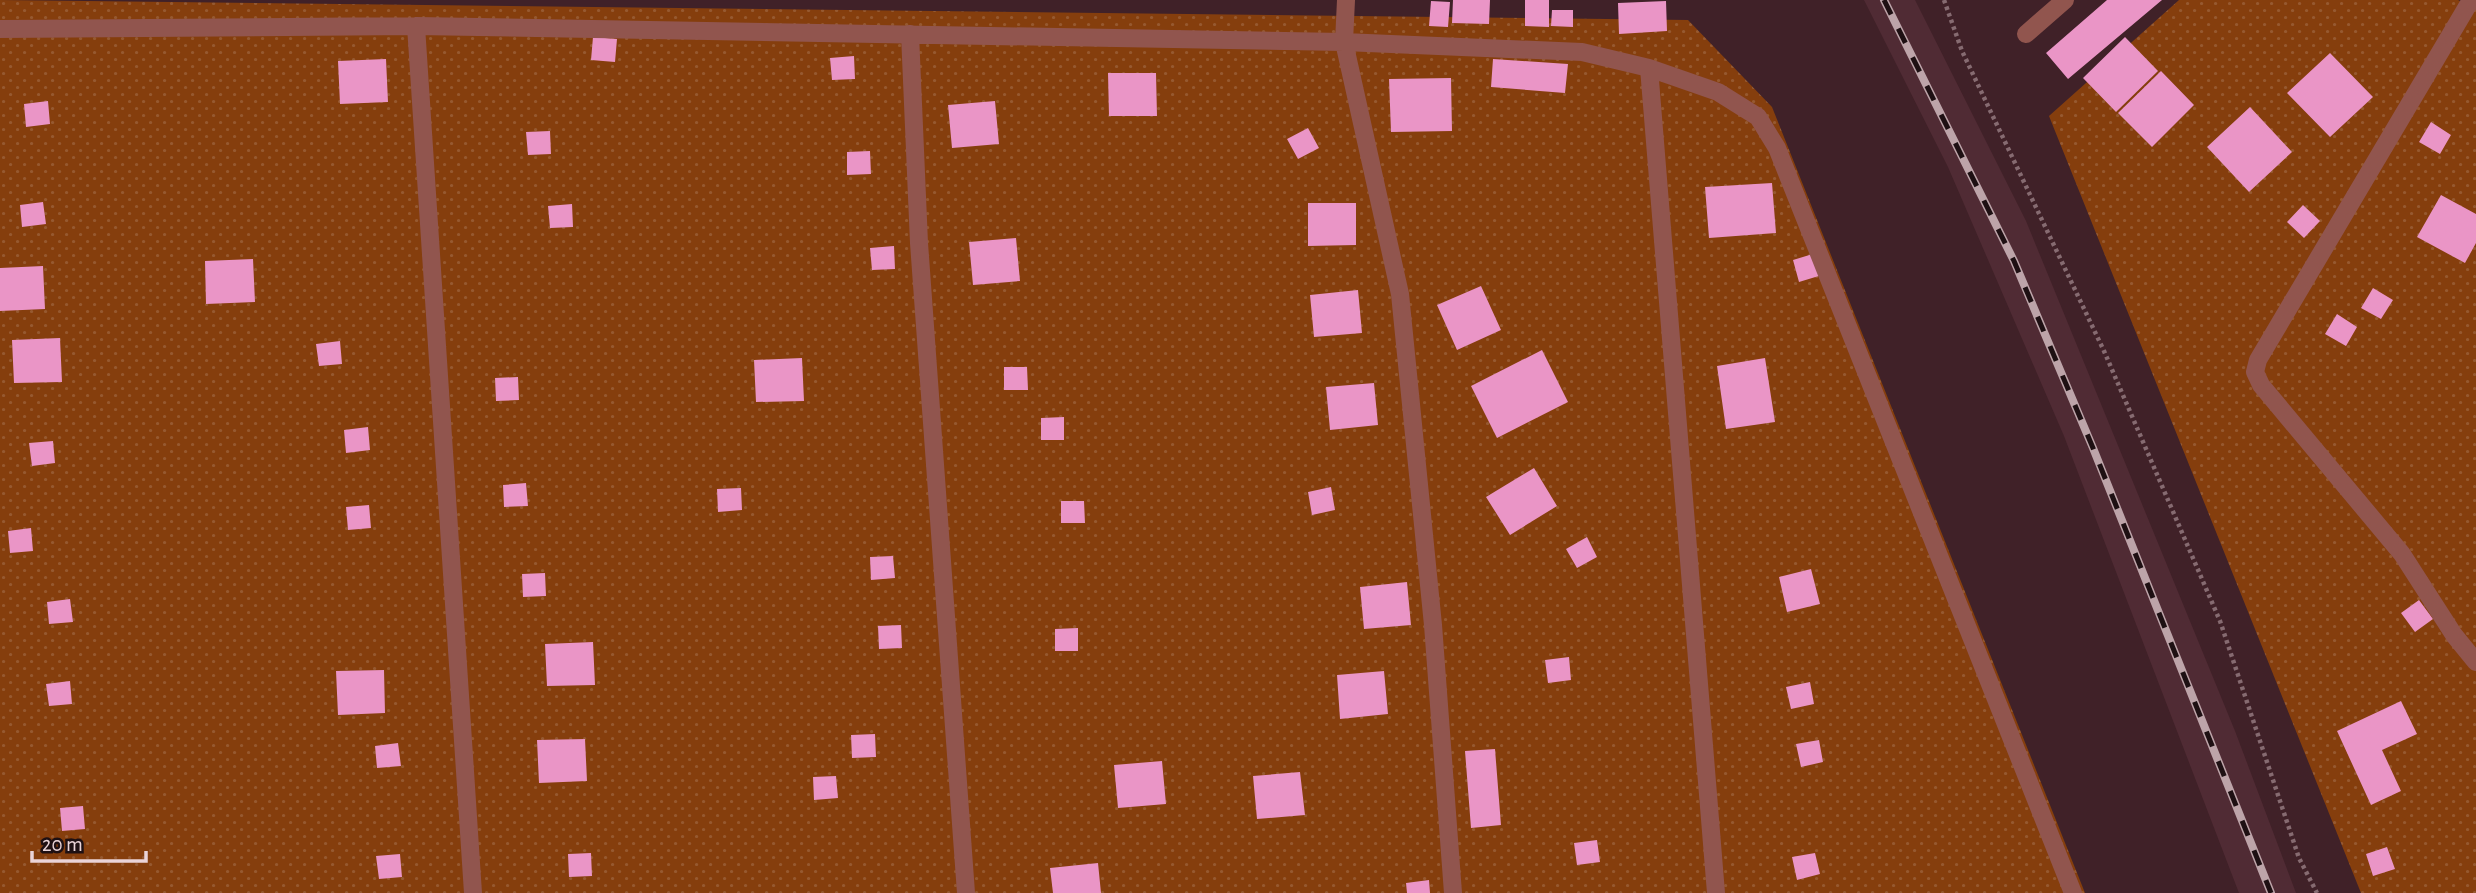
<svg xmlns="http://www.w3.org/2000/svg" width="2476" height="893" viewBox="0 0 2476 893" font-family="'Alegreya Sans',sans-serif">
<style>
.built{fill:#502b34}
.garden{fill:url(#garden-dots)}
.building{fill:#ea95c6}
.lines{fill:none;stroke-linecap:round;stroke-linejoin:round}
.path{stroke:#866b71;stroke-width:4.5;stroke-dasharray:3.5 3.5;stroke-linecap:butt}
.service{stroke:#91554e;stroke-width:18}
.rail-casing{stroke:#bda4a9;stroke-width:8}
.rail{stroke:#1e1013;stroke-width:5;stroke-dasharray:16;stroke-linecap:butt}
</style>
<defs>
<pattern id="garden-dots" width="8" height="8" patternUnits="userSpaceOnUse" patternTransform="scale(1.75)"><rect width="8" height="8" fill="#853e0d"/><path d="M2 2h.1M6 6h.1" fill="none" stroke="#965930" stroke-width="1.8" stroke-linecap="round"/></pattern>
</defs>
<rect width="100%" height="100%" fill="#402128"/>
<path class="built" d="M1864,0H1915L2026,221L2235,731L2296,893H2239L2064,436L1948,167Z"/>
<path class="garden" d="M0,0L1688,20L1772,107L2085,893H0Z
M2179,0H2458L2476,9V893H2361L2049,116Z"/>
<path class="building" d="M1453,0H1490L1489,24L1452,23Z
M1525,0H1549V27L1525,26Z
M2107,0H2162L2068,79L2046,53Z
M1431,1L1450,2L1448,27L1429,26Z
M1666,1L1667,31L1619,34L1618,3Z
M1552,10H1573V27L1551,26Z
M593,37L617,39L615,62L591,60Z
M2125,37L2158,71L2116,112L2083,78Z
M2330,53L2373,97L2330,137L2287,93Z
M854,56L855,79L832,80L830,58Z
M386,59L388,102L340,104L338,61Z
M1493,59L1568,64L1565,93L1491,87Z
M2161,71L2194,105L2152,147L2118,113Z
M1108,73H1156L1157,116H1109Z
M1451,78L1452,131L1391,132L1389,79Z
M48,101L50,124L26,127L24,104Z
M995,101L999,144L952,148L948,105Z
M2250,107L2292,152L2249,192L2207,147Z
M2431,122L2451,135L2440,154L2419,142Z
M1308,128L1319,148L1298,159L1287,139Z
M550,131L551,154L528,155L526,132Z
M870,151L871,174L847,175V152Z
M1772,183L1776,233L1709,238L1705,187Z
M2441,195L2476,214V243L2465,263L2417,237Z
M43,202L46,224L22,227L20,205Z
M1308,203H1356V245L1308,246Z
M572,204L573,227L550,228L548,206Z
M2303,205L2320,221L2304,238L2287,222Z
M1016,238L1020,281L973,285L969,242Z
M894,246L895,269L872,270L870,248Z
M1816,253L1822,275L1799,282L1793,260Z
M253,259L255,302L206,304L205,261Z
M43,266L45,309L0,311V268Z
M1481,286L1501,330L1457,350L1437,305Z
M2373,288L2393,300L2381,319L2361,308Z
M1358,290L1362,333L1314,337L1310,295Z
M2337,314L2357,327L2346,346L2325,334Z
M60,338L62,382L14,383L12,340Z
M340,341L342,364L319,366L316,344Z
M1542,350L1568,402L1497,438L1471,386Z
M802,358L804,401L756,402L754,360Z
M1765,358L1775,422L1726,429L1717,366Z
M1004,367H1027L1028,390H1004Z
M518,377L519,400L496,401L495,378Z
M1374,383L1378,425L1330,430L1326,387Z
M1064,417V440H1041V418Z
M368,427L370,450L346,453L344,430Z
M53,441L55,463L32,466L29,443Z
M1534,468L1557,506L1510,535L1486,497Z
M526,483L528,506L504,507L503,485Z
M1331,487L1335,510L1312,515L1308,492Z
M741,488L742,510L718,512L717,489Z
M1061,501H1084L1085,523H1061Z
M369,505L371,528L348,530L346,507Z
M31,528L33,551L10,553L8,531Z
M1587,537L1597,557L1577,568L1566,549Z
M893,556L895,578L871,580L870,557Z
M1811,569L1820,604L1787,612L1779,577Z
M545,573L546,596L523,597L522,574Z
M1407,582L1411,625L1364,629L1360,587Z
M70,599L73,622L49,624L47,602Z
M2419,600L2433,619L2415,632L2401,613Z
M901,625L902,648L879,649L878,626Z
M1078,628V651H1055V629Z
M593,642L595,685L547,686L545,644Z
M1569,657L1571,680L1548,683L1545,660Z
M384,670L385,713L338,715L336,671Z
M1384,671L1388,714L1340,719L1337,675Z
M70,681L72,704L49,706L46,684Z
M1810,682L1814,704L1791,709L1786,687Z
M2401,701L2417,734L2382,750L2401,791L2371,805L2337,731Z
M875,734L876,757L852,758L851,735Z
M585,739L587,781L539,783L537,740Z
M1819,740L1823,762L1801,767L1796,744Z
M398,743L401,766L377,768L375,746Z
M1495,749L1501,825L1471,828L1465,751Z
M1162,761L1166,804L1118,808L1114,765Z
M1300,772L1305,815L1257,819L1253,776Z
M836,776L838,798L814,800L813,777Z
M83,806L85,829L62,831L60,808Z
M1597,840L1600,862L1577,865L1574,843Z
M2387,847L2395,869L2373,876L2366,854Z
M591,853L592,876L569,877L568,854Z
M1815,853L1820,874L1797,880L1792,857Z
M400,854L402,877L379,879L376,856Z
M1098,863L1101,893H1053L1050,868Z
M1429,880L1430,893H1407L1406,883Z"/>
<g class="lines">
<path class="path" d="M1944,0L1962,51L2104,351L2220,621L2299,858L2317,893"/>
<path class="service" d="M1346,0L1344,42L1400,294L1433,625L1453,893
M2471,0L2258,360L2255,372L2261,385L2402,554L2454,635L2476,662
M416,26L473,893
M0,29L416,26L1344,42L1582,52L1649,68L1718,92L1758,117L1777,148L2073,893
M910,34L919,243L966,893
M2026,34L2065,0
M1649,68L1716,893"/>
<g class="rail-casing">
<path id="rail" d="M1884,0L2014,261L2093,448L2271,893"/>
</g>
<use href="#rail" class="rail"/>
</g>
<path d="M32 851v10h114v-10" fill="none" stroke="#ead4d8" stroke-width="3.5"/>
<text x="42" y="851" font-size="21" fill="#ead4d8" stroke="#1e1013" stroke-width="5" paint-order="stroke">20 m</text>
</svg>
